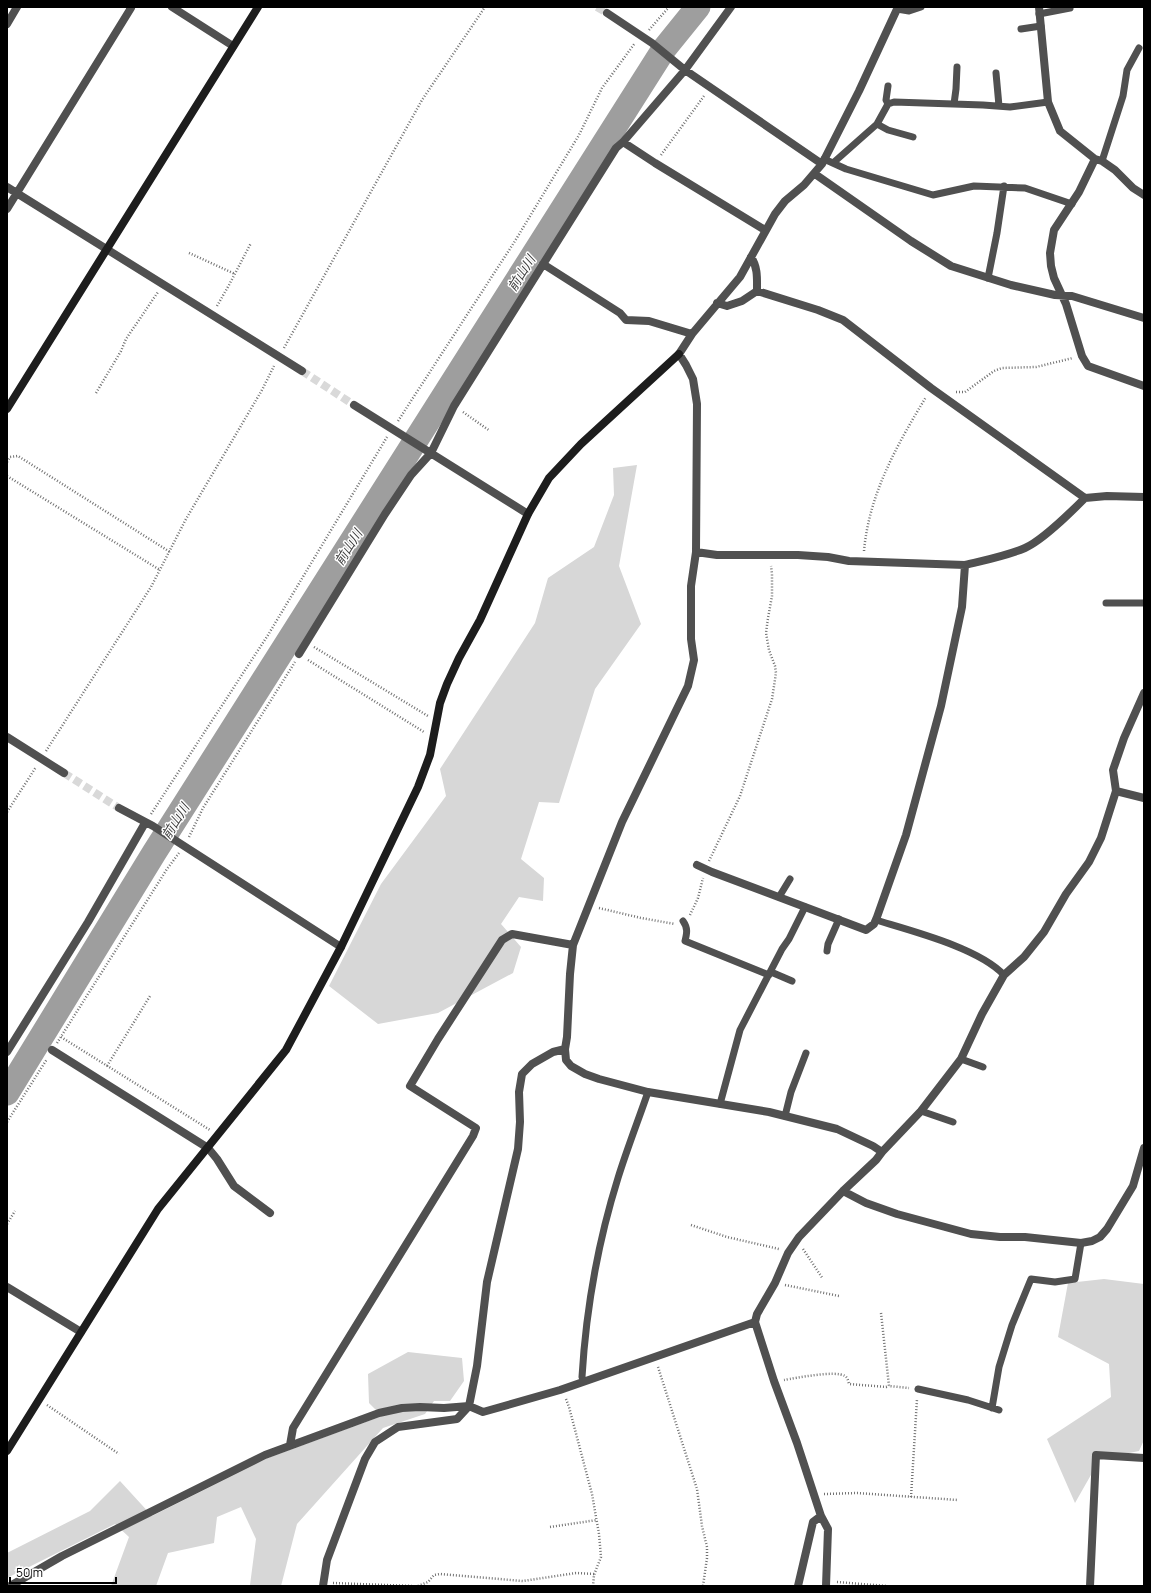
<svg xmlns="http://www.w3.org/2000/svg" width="1151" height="1593" viewBox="0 0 1151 1593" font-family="Manrope,'Noto Sans JP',sans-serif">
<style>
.green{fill:#d7d7d7}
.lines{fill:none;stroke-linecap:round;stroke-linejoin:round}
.river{stroke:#9e9e9e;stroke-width:25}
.street-tunnel{stroke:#d9d9d9;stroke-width:8;stroke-dasharray:8 4;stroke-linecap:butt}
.path{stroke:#727272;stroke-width:2.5;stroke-dasharray:1 2;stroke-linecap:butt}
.lane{stroke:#505050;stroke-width:7}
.street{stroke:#505050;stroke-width:8}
.secondary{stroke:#1d1d1d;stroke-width:8}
.labels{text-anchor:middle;stroke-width:3;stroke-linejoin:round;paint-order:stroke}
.water-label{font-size:13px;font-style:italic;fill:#3f3f3f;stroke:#fff}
</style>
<rect width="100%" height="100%" fill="#fff"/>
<path class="green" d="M637,465L619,566L641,624L595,689L559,803L539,802L521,859L544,878L543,901L519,897L501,924L521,947L513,973L438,1013L378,1024L329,986L381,884L446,796L440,769L535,623L548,578L594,547L614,495L613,468Z
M1104,1279L1144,1284V1440L1139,1451L1100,1459L1075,1503L1047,1439L1111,1397L1109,1364L1058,1337L1068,1283Z
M408,1352L462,1358L464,1381L450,1401H434L425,1414L383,1428L297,1524L281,1586H247L250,1585L256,1539L241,1507L217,1517L214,1543L168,1553L156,1586H111L129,1537L115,1524L7,1578V1553L90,1511L120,1481L152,1516L268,1458L382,1416L369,1403L368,1374Z"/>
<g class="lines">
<path class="river" d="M7,1093L154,853L664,49L698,7"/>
<path class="street-tunnel" d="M597,7L607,13
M302,371L354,405
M64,773L119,808"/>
<path class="path" d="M649,30L669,7
M661,155L704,96
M189,253L235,274
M217,306L229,285L251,243
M284,348L422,100L485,7
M956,392H965L994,371L1002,368L1036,367L1073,358
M96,393L121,351L126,339L158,292
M463,412L490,431
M398,421L515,241L579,135L602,88L635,43
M7,462L10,457L18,456L170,552
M7,476L160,570
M864,551C869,494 897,445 926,397
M314,647L428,716
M308,660L424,732
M46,751L151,587L186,519L262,390L274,366
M7,812L36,767
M151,814L268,635L387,437
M189,837L203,808L295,662
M709,861L740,796L772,699L776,673L775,666L769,650L766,633L768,618L772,596V574L771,566
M599,908L641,918L675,924
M690,915L698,898L703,878
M61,1037L210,1130
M57,1043L167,869L179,853
M107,1066L150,996
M7,1122L47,1059
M7,1224L15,1211
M691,1225L727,1237L779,1249
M803,1249L823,1279
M785,1285L839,1296
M881,1313L889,1386L909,1388
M658,1367L697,1489L702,1526L707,1547V1558L703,1586
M784,1380C796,1378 836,1370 845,1376C848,1378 848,1381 849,1384L886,1387L889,1386
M566,1399L569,1407L592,1494L599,1534L601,1557L594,1575L593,1586
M47,1405L119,1454
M824,1494L857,1493L958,1500
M911,1497L917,1399
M550,1527L597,1520
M837,1582L887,1586
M333,1583L413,1586
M418,1586L428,1582L434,1575L440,1574L523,1581L576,1573L595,1574"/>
<path class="lane" d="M897,9L909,11L921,7
M1039,14L1070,8
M1021,29L1041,26
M996,73L999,106
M888,104L886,100L888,86
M954,104L956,89L957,67
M877,124L888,130L913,137
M824,159L846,169L933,195L974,186L1025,188L1072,204
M1102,161L1123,96L1127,70L1139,48
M833,163L877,124L888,104L894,102L983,105L1010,107L1048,102
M988,278L997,233L1004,186
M1106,603H1144
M779,897L790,879
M876,920C912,931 979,948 1004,975
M683,921C688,928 687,933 685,941L769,975
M827,951L828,944L839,919
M771,972L792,981
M961,1059L983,1067
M720,1104L740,1030L782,949L789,939L805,907
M921,1111L953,1122
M785,1116L791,1092L806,1053
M584,1381L582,1377C586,1310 598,1242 618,1178C627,1149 638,1121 648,1092
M918,1389L968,1400L999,1410
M992,1408L999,1367L1012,1325L1031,1279L1055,1282L1075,1279L1081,1243"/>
<path class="street" d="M172,7L233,46
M1039,7L1048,102L1060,131L1095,159L1102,161L1115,170L1133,188L1144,195
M607,13L652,43L685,70L822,164
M7,24L17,7
M623,142L655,163L765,230
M1095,159L1079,192L1054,230L1050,253L1051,266L1054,278L1066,304L1082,356L1088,366L1144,386
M815,174L911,241L951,266L1011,285L1055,295L1072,296L1144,318
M7,187L302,371
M7,209L131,8L130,7
M751,257C758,267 757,279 757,291
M543,264L620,313L626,320L649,321L692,334
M717,303L727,306L742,301L757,291L818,310L843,320L931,388L1085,498L1107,496L1144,497
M354,405L528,514
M696,552L717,555H798L828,557L849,561L965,565
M299,654L385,514L411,475L431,453L454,406L616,148L623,142L685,70L731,7
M7,737L64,773
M1116,791L1144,798
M119,808L153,826L341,947
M697,865L712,872L866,930L874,924L877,917L906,835L941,706L962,607L965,565C985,560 1006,556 1025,548C1043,540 1070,513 1085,498
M52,1050L208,1148L217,1159L234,1186L270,1213
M7,1052L88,922L145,823
M882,1152L873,1146L837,1129L769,1112L648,1092L599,1079L585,1074L571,1066L566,1060L565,1049L567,1037L570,974L573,945L622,822L688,686L694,660L691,639V586L696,552L697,404L693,379L686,365L679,354L692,334L740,277L775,214L785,201L804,185L822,164L859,91L898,7
M843,1191L866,1203L897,1214L971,1234L1000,1237H1025L1081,1243L1092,1241L1100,1237L1107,1229L1133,1186L1144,1148
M7,1287L81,1332
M290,1445L293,1428L473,1136L476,1128L410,1086L438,1039L502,940L512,934L573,945
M10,1586L62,1556L265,1455L379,1413L402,1408L420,1407L444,1408L469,1406L483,1412L560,1390L755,1322
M323,1586L327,1560L365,1459L375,1442L398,1427L457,1419L469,1406L477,1366L487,1282L518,1149L520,1122L519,1092L522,1074L532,1064L553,1052L565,1049
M798,1586L813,1522L821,1516
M826,1586L828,1529L821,1516L797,1443L774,1381L755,1322L757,1314L775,1283L788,1253L799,1237L843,1191L876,1160L882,1152L921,1111L961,1059L982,1014L1004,975L1024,957L1044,932L1066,894L1089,862L1101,838L1116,791L1113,770L1124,738L1144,693
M1090,1586L1096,1455L1144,1458"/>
<path class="secondary" d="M7,409L258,7
M7,1451L158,1209L286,1050L341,947L418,787L430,755L440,703L447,684L459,658L480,620L528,514L549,478L581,444L679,354"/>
</g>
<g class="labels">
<g class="water-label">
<text transform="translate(521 273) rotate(-58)" y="5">前山川</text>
<text transform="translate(348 547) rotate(-58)" y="5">前山川</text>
<text transform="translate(175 821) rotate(-58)" y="5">前山川</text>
</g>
</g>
<rect width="1151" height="1593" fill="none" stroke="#000000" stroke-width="16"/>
<path d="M10 1577v6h106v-6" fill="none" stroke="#000000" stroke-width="2"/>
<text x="16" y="1577" font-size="12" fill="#000000" stroke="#ffffff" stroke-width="3" paint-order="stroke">50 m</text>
</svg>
